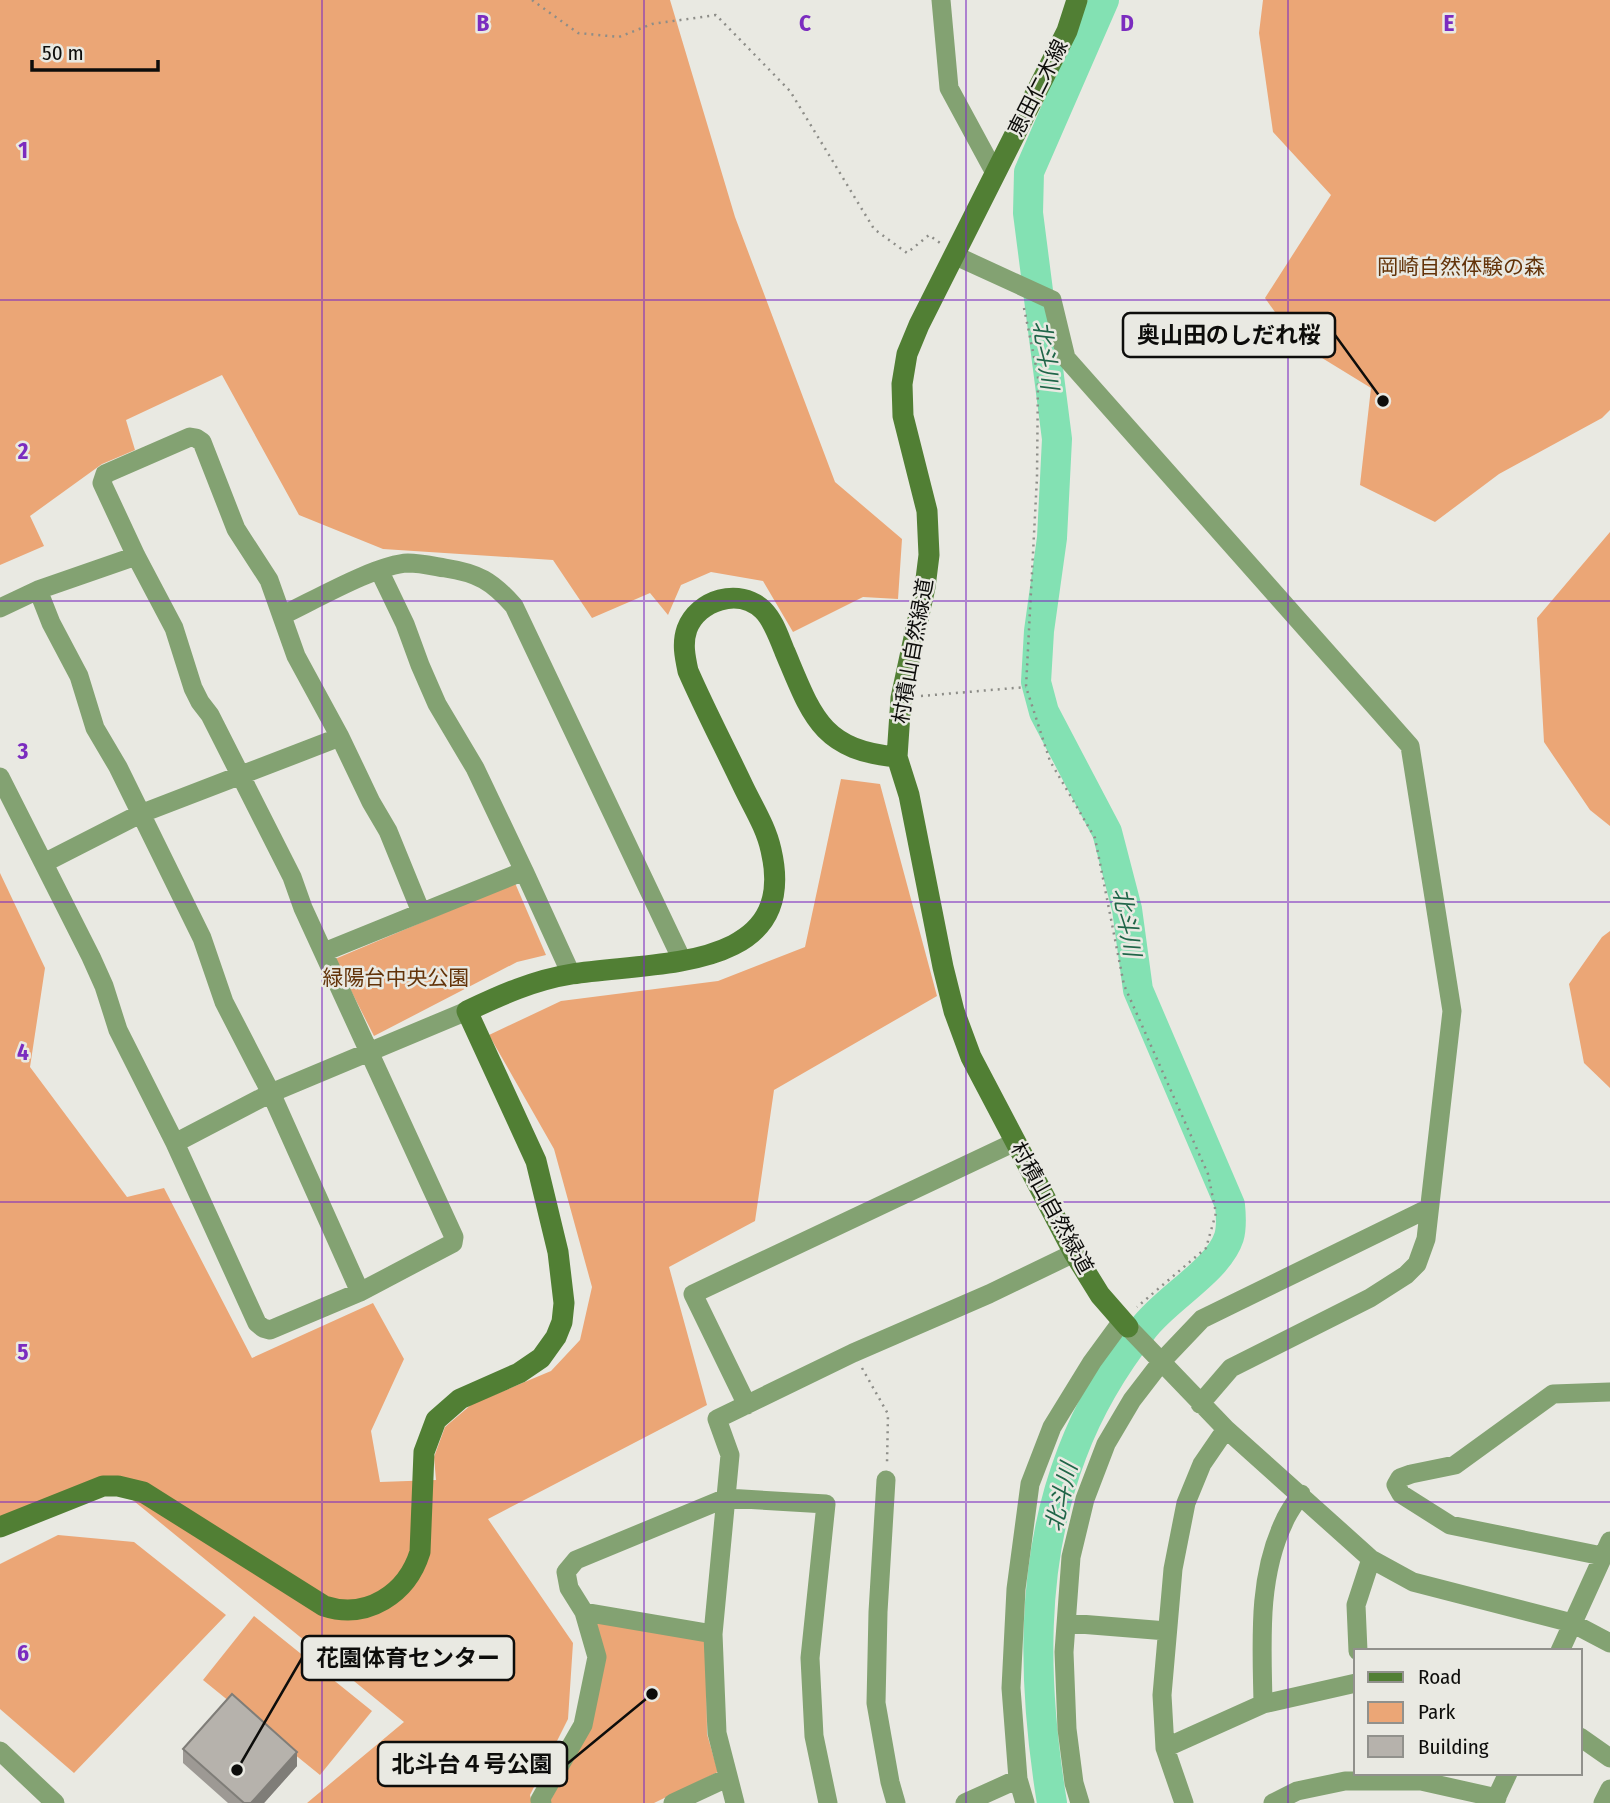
<svg xmlns="http://www.w3.org/2000/svg" width="1610" height="1803" viewBox="0 0 1610 1803" font-family="'Fira Sans Condensed','Noto Sans JP',sans-serif">
<style>
.green{fill:#eba676}
.lines{fill:none;stroke-linecap:round;stroke-linejoin:round}
.river{stroke:#83e1b3;stroke-width:30}
.path{stroke:#8d8d88;stroke-width:2.5;stroke-dasharray:2 5;stroke-linecap:butt}
.street{stroke:#83a272;stroke-width:19}
.secondary{stroke:#517f34;stroke-width:21}
.wall{fill:#9d9994}
.shaded-wall{fill:#7f7d78}
.building{fill:#b6b2ac;stroke:#7f7d78;stroke-width:2}
.grid{fill:none;stroke:#7b2cbf;stroke-width:2;stroke-opacity:0.55}
.labels{text-anchor:middle;stroke-width:5;stroke-linejoin:round;paint-order:stroke}
.street-label{font-size:21px;fill:#0d0d0b;stroke:#e9e9e2}
.park-label{font-size:21px;fill:#633309;stroke:#e9e9e2}
.water-label{font-size:23px;font-style:italic;fill:#1f6548;stroke:#e9e9e2}
.grid-label{font-size:23px;text-anchor:middle;font-weight:bold;fill:#7b2cbf;stroke:#e9e9e2;stroke-width:5;stroke-linejoin:round;paint-order:stroke}
.leader{fill:none;stroke:#0d0d0b;stroke-width:2.5}
.callout-dot{fill:#0d0d0b;stroke:#e9e9e2;stroke-width:2.5}
.callout{fill:#e9e9e2;stroke:#0d0d0b;stroke-width:2.5}
.callout-label{font-size:23px;text-anchor:middle;font-weight:bold;fill:#0d0d0b}
</style>
<rect width="100%" height="100%" fill="#e9e9e2"/>
<path class="green" d="M0,0H670L735,217L835,482L902,539L898,599L863,597L793,632L763,581L711,572L681,585L668,615L650,593L592,618L553,560L383,549L299,515L222,375L126,420L135,450L102,464L30,516L44,546L0,565Z
M1263,0H1610V410L1602,418L1499,474L1435,522L1360,485L1371,388L1296,342L1265,298L1331,195L1273,132L1259,33Z
M1610,532V826L1590,810L1544,742L1537,618Z
M841,779L880,784L937,996L774,1090L755,1221L669,1267L707,1405L488,1519L573,1643L568,1719L530,1795L532,1803H307L404,1722L118,1488L0,1533V873L45,968L30,1067L127,1197L164,1188L252,1358L373,1303L404,1359L371,1431L380,1482L436,1480L434,1457L445,1427L472,1404L551,1371L580,1340L592,1287L554,1149L489,1035L561,1001L718,981L805,947Z
M515,883L546,955L517,962L374,1036L335,959Z
M1610,931V1088L1584,1063L1569,984L1602,937Z
M58,1535L134,1542L226,1615L74,1773L0,1709V1564Z
M254,1616L372,1711L320,1775L203,1680Z
M592,1620L706,1639L707,1734L718,1772L654,1803H549L590,1727Z"/>
<g class="lines">
<path class="river" d="M1052,1803C1033,1686 1029,1565 1072,1453C1089,1408 1114,1366 1143,1329C1165,1299 1218,1271 1229,1237C1232,1227 1231,1215 1230,1205L1138,990L1127,909L1107,832L1044,712L1036,682L1039,631L1052,538L1057,439L1028,213L1029,172L1104,0"/>
<path class="path" d="M532,0L578,33L619,37L652,24L716,15L790,91L874,229L907,253L929,235L940,243
M1024,308L1038,376L1037,477L1026,687L1050,761L1095,838L1124,985L1208,1174L1216,1213L1206,1248L1137,1307
M921,696L1026,687
M862,1368L888,1414L887,1463"/>
<path class="street" d="M941,0L949,88L995,173
M954,255L1052,300L1066,358L1410,746L1452,1011L1426,1239L1417,1264L1406,1275L1370,1298L1231,1368L1200,1404
M379,570L405,624L420,665L437,704L475,768L524,871
M38,590L51,623L79,676L95,728L118,767L202,938L224,1002L271,1093L360,1292
M0,608L38,590L136,556
M283,615C313,601 377,564 408,563C420,563 433,566 445,568C478,573 492,581 514,606L682,960
M0,777L91,957L104,986L118,1030L175,1143L257,1323L263,1328L270,1330L360,1292L453,1243L454,1237L303,908L292,877L210,715L200,702L193,688L174,628L136,556L102,483L105,474L190,437L196,438L202,442L236,529L269,580L296,656L340,737L371,802L388,831L421,912
M44,863L140,814L340,737
M324,952L524,871L571,974
M175,1143L271,1093L467,1011
M1128,1327L1226,1429L1371,1559L1413,1582L1572,1623L1610,1643
M747,1405L693,1294L1015,1142
M886,1480L878,1612L876,1703L890,1782L896,1803
M1602,1556L1450,1525L1401,1494L1396,1485L1400,1478L1411,1474L1455,1465L1553,1394L1610,1392
M584,1612L713,1634
M1067,1623L1167,1631
M1358,1651L1356,1605L1371,1559
M1560,1651L1610,1541
M1263,1704C1262,1644 1257,1578 1284,1522C1288,1512 1295,1503 1301,1494
M1580,1737L1610,1758
M1165,1748L1263,1704L1356,1683
M0,1751L55,1803
M542,1803L540,1800L583,1725L597,1657L584,1612L569,1588L566,1572L576,1560L726,1498L826,1504L810,1658L814,1736L828,1803
M673,1803L727,1778
M735,1803L717,1733L713,1634L730,1455L717,1419L853,1353L989,1294L1074,1253
M965,1803L1018,1779
M1025,1803L1018,1779L1011,1688L1016,1589L1030,1484L1052,1427L1092,1362L1122,1321
M1080,1803L1074,1783L1067,1729L1064,1652L1071,1557L1085,1499L1106,1444L1132,1400L1162,1361L1202,1319L1429,1208
M1184,1803L1165,1748L1162,1695L1173,1569L1186,1503L1202,1464L1226,1429
M1273,1803L1297,1791L1345,1781H1421L1497,1798
M1494,1803L1508,1773
M1603,1803L1610,1789"/>
<path class="secondary" d="M1077,0L1067,31L919,325L907,354L902,384L903,416L927,511L929,555L925,587L901,698L897,757L909,795L943,967L954,1011L971,1057L1074,1253L1100,1295L1128,1327
M0,1527L103,1486H118L143,1492L324,1606C367,1620 407,1594 420,1552L424,1452L436,1420L460,1399L519,1373L541,1358L556,1337L562,1322L564,1303L558,1252L536,1161L467,1011C501,995 534,980 572,974C651,961 800,974 771,850C766,827 753,807 743,786C725,748 705,710 688,671C685,657 682,643 687,629C698,600 739,587 763,610C774,621 779,638 785,652C812,716 821,750 897,757"/>
</g>
<path class="wall" d="M183,1749L297,1766L264,1803H228L183,1763Z"/>
<path class="shaded-wall" d="M297,1752V1766L264,1803H251Z"/>
<path class="building" d="M232,1694L297,1752L251,1803H244L183,1749Z"/>
<path class="grid" d="M322,0V1803M644,0V1803M966,0V1803M1288,0V1803M0,300H1610M0,601H1610M0,902H1610M0,1202H1610M0,1502H1610"/>
<g class="labels">
<g class="street-label">
<text transform="translate(1038 88) rotate(-63)" y="7">恵田仁木線</text>
<text transform="translate(913 651) rotate(-80)" y="7">村積山自然緑道</text>
<text transform="translate(1052 1208) rotate(61)" y="7">村積山自然緑道</text>
</g>
<g class="park-label">
<text x="1461" y="274">岡崎自然体験の森</text>
<text x="396" y="985">緑陽台中央公園</text>
</g>
<g class="water-label">
<text transform="translate(1046 355) rotate(83)" y="8">北斗川</text>
<text transform="translate(1127 922) rotate(80)" y="8">北斗川</text>
<text transform="translate(1061 1497) rotate(-76)" y="8">北斗川</text>
</g>
</g>
<g class="grid-label">
<text x="483" y="31">B</text>
<text x="805" y="31">C</text>
<text x="1127" y="31">D</text>
<text x="1449" y="31">E</text>
<text x="23" y="158">1</text>
<text x="23" y="459">2</text>
<text x="23" y="759">3</text>
<text x="23" y="1060">4</text>
<text x="23" y="1360">5</text>
<text x="23" y="1661">6</text>
</g>
<path class="leader" d="M1383 401L1335 335M237 1770L302 1658M652 1694L567 1764"/>
<g class="callout-dot">
<circle cx="1383" cy="401" r="7"/>
<circle cx="237" cy="1770" r="7"/>
<circle cx="652" cy="1694" r="7"/>
</g>
<g class="callout">
<rect x="1123" y="313" width="212" height="44" rx="7"/>
<rect x="302" y="1636" width="212" height="44" rx="7"/>
<rect x="378" y="1742" width="189" height="44" rx="7"/>
</g>
<g class="callout-label">
<text x="1229" y="343">奥山田のしだれ桜</text>
<text x="408" y="1666">花園体育センター</text>
<text x="472" y="1772">北斗台４号公園</text>
</g>
<rect x="1354" y="1649" width="228" height="126" fill="#e9e9e2" stroke="#91918c" stroke-width="2"/>
<rect x="1368" y="1672" width="35" height="10" fill="#517f34" stroke="#91918c" stroke-width="2"/>
<text x="1418" y="1684" font-size="21" fill="#0d0d0b">Road</text>
<rect x="1368" y="1702" width="35" height="21" fill="#eba676" stroke="#91918c" stroke-width="2"/>
<text x="1418" y="1719" font-size="21" fill="#0d0d0b">Park</text>
<rect x="1368" y="1736" width="35" height="21" fill="#b6b2ac" stroke="#91918c" stroke-width="2"/>
<text x="1418" y="1754" font-size="21" fill="#0d0d0b">Building</text>
<path d="M32 60v10h126v-10" fill="none" stroke="#0d0d0b" stroke-width="3.5"/>
<text x="42" y="60" font-size="21" fill="#0d0d0b" stroke="#e9e9e2" stroke-width="5" paint-order="stroke">50 m</text>
</svg>
